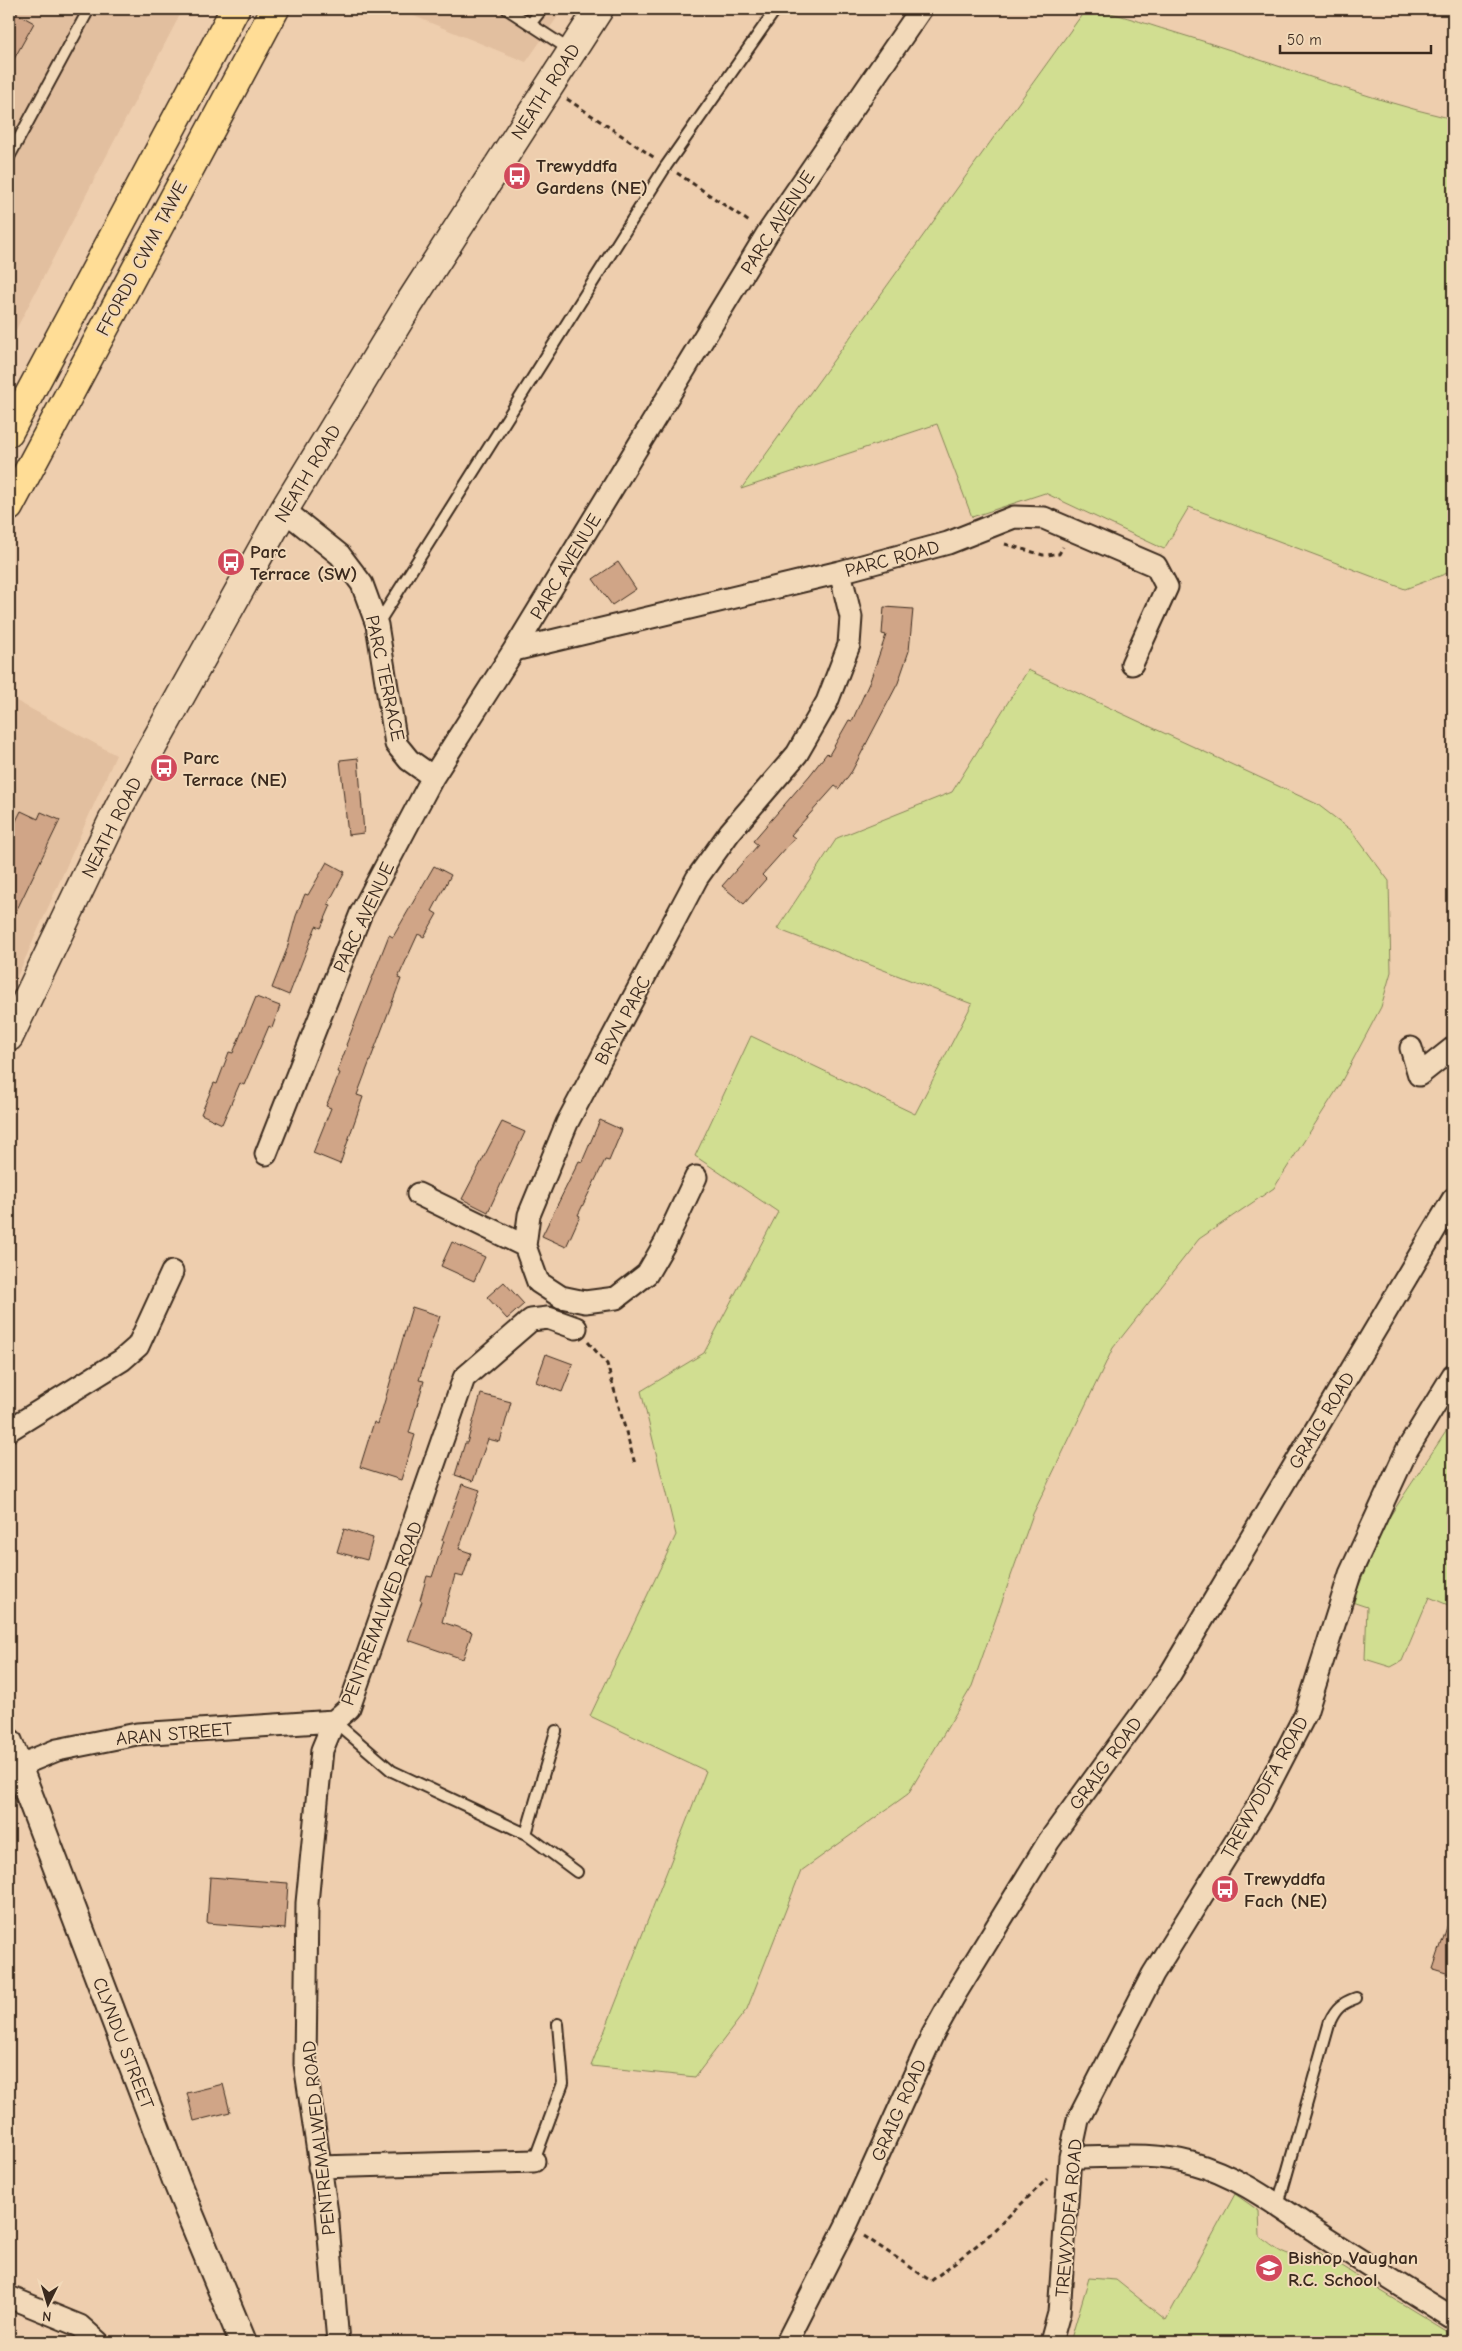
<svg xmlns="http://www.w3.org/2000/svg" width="1462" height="2351" viewBox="0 0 1462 2351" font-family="'Comic Neue',sans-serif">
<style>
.built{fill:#e2bf9f}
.green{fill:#d1de91;stroke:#868458}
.building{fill:#d0a587;stroke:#3b2a1e}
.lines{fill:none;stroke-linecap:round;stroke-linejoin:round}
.service-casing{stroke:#3b2a1e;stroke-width:14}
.minor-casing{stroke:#3b2a1e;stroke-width:25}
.tertiary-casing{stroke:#3b2a1e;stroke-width:30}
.secondary-casing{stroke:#3b2a1e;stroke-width:31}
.primary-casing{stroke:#3b2a1e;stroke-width:31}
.path{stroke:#3b2a1e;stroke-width:3;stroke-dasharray:5 4;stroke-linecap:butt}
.service{stroke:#f2d9b9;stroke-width:10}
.minor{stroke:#f2d9b9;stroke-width:21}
.tertiary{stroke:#f2d9b9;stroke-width:26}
.secondary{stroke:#f2d9b9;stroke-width:28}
.primary{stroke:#ffdd96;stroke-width:28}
.labels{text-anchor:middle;stroke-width:4;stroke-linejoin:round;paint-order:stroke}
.street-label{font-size:19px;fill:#3b2a1e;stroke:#f2d9b9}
.poi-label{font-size:19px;font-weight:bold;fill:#3b2a1e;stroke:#f2d9b9;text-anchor:start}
</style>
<rect width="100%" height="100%" fill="#eeceae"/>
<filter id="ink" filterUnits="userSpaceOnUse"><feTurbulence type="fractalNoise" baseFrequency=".02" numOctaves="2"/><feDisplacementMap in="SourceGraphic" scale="10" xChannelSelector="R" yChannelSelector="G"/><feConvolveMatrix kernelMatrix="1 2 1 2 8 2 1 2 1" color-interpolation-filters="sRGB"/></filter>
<g filter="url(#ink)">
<path class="built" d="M9,9H183L9,343Z
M397,9H563L526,62Z
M9,697L116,755L9,995Z"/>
<path class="green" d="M1086,9C1106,9 1149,25 1170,31C1265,59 1357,97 1453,119V571L1405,589L1189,507L1164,549L1045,493L972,517L937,424L741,489Z
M1028,670L1317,804L1351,830L1389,881L1391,972L1381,1007L1338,1088L1274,1188L1199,1239L1113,1348L1033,1514L972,1686L908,1794L801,1871L747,2009L695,2077L591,2066L706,1771L590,1716L676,1535L641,1391L704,1353L778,1212L695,1156L751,1036L915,1114L972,1004L777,929L837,838L952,792Z
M1453,1421V1488L1445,1514L1453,1521V1607L1429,1597L1402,1661L1391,1667L1365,1659L1367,1607L1352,1602L1384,1525Z
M1235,2194L1259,2211L1260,2237C1281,2252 1289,2263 1316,2251L1453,2335V2342H1070L1089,2278L1116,2280L1166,2320Z"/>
<path class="building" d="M9,9L34,23L9,68Z
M618,562L636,589L612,605L593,579Z
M884,607L913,609L909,651L898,683L852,771L839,789L835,786L791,835L795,838L762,875L766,879L744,904L722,886L758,845L753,841L810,775L827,753L829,755L849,720L852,721L870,681L886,635L882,634Z
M358,758L364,833L348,835L340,760Z
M21,811L38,819L41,812L60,820L9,926V879L15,866L9,863V835Z
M327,862L345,872L328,904L331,905L321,928L316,926L289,995L272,988L287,949L296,916L305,894L308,895Z
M434,866L451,875L432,911L437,914L424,937L418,934L398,978L401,979L357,1095L363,1097L340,1164L313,1153L331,1108L326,1106L340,1073L337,1072L347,1046L346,1045L389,935L393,937Z
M256,997L280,1006L272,1028L269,1026L244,1085L240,1083L222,1124L201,1114L214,1083L217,1084L229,1052L233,1053Z
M600,1120L622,1130L609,1161L605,1160L578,1215L580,1216L566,1247L542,1236L579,1161L582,1162Z
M502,1122L525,1132L488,1212L462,1199Z
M452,1242L485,1257L474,1281L441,1266Z
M504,1282L524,1304L507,1319L487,1297Z
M412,1307L440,1316L419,1380L424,1381L409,1433L415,1435L401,1480L360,1467L374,1422L378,1424Z
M546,1354L573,1364L562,1392L536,1382Z
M481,1394L511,1402L500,1442L488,1439L473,1481L455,1475L465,1443H467Z
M462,1484L480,1490L459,1549L471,1553L463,1577L455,1575L442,1622L472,1632L463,1659L408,1640L422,1601L420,1600L427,1576L432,1577L444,1541L442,1540Z
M344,1529L373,1538L367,1560L337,1552Z
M210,1877L288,1883L285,1929L207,1923Z
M1450,1918H1453V1975L1433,1969Z
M223,2084L230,2112L194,2121L187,2093Z"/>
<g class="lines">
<g class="service-casing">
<path id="service" d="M507,9L570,50
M531,23L542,9
M9,157L89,9
M377,625L666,166L776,9
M334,1721L392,1771L526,1834L577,1872
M526,1834L556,1731
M534,2161L563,2083L558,2024
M1278,2205L1330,2021C1336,2008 1342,2003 1356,1998"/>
</g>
<g class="minor-casing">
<path id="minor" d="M284,510L340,555L362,584L377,625L396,744L409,760L433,777
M514,650L840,572L948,543L1014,517L1044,518L1156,566L1167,587L1132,664
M1411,1048L1419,1075L1453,1048
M266,1154L361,913L433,777L514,650L767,234L921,9
M696,1177L665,1243L647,1274L616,1298L585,1302L561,1297L538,1282L525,1246L529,1215L567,1123L697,878L730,832L797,754L827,702L849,645L851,617L840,572
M418,1194L525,1246
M9,1430L122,1360L138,1346L172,1272
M18,1766L57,1750L137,1734L334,1721
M1070,2157C1111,2157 1153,2152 1192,2163C1243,2177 1284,2211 1327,2239C1369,2266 1411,2292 1453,2318
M319,2167L534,2161
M9,2297L80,2326L98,2342
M338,2342L327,2213L305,2064L307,1903L322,1750L334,1721L349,1708L464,1378L531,1320L548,1318L576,1328
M787,2342L847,2224L933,2034L957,1991L1049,1841L1169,1676L1453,1199
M1051,2342L1059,2313L1070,2157L1078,2120L1153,1974L1259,1804L1306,1713L1350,1574L1407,1450L1453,1375"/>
</g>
<g class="tertiary-casing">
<path id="tertiary" d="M9,1742L177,2183L243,2342"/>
</g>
<g class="secondary-casing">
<path id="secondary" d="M9,1037L120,805L284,510L409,304L599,9"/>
</g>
<g class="primary-casing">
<path id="primary" d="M9,432L235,9
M9,507L275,9"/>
</g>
<path class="path" d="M567,99L655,158
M677,173L751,223
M1005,544L1043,555L1059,554L1063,547
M588,1342L607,1364L635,1464
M864,2236L931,2281L986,2238L1047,2179"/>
<use href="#service" class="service"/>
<use href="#minor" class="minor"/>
<use href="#tertiary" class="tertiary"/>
<use href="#secondary" class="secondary"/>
<use href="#primary" class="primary"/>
</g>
</g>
<defs>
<g id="bus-disc" transform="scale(1.4375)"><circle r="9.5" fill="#d1495b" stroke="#f2d9b9"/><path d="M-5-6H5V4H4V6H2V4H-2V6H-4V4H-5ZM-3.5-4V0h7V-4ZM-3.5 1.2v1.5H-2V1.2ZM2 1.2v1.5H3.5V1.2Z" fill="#fff"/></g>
<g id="school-disc" transform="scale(1.4375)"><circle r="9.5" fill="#d1495b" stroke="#f2d9b9"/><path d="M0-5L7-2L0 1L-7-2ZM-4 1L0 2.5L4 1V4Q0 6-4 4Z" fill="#fff"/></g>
</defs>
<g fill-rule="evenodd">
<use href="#bus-disc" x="517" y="176"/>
<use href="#bus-disc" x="231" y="562"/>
<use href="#bus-disc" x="164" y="768"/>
<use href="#bus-disc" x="1225" y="1889"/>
<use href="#school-disc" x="1269" y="2268"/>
</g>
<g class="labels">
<g class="street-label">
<text transform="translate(545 91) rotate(-57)" y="7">NEATH ROAD</text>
<text transform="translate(777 222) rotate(-57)" y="7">PARC AVENUE</text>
<text transform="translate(141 258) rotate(-62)" y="7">FFORDD CWM TAWE</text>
<text transform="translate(307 473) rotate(-59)" y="7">NEATH ROAD</text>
<text transform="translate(892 558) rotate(-15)" y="7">PARC ROAD</text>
<text transform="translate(565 566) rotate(-59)" y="7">PARC AVENUE</text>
<text transform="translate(386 678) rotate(78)" y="7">PARC TERRACE</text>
<text transform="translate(111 827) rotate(-63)" y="7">NEATH ROAD</text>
<text transform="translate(363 917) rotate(-65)" y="7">PARC AVENUE</text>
<text transform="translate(622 1020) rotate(-62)" y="7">BRYN PARC</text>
<text transform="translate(1321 1420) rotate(-59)" y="7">GRAIG ROAD</text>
<text transform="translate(381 1613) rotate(-69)" y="7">PENTREMALWED ROAD</text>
<text transform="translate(174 1733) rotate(-5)" y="7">ARAN STREET</text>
<text transform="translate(1105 1763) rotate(-54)" y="7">GRAIG ROAD</text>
<text transform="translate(1264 1787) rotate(-61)" y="7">TREWYDDFA ROAD</text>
<text transform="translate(124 2043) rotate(69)" y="7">CLYNDU STREET</text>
<text transform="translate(898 2110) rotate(-66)" y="7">GRAIG ROAD</text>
<text transform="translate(318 2138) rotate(-96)" y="7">PENTREMALWED ROAD</text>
<text transform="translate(1068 2218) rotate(-85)" y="7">TREWYDDFA ROAD</text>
</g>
<g class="poi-label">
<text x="536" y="172">Trewyddfa<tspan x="536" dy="22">Gardens (NE)</tspan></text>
<text x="250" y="558">Parc<tspan x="250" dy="22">Terrace (SW)</tspan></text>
<text x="183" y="764">Parc<tspan x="183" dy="22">Terrace (NE)</tspan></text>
<text x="1244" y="1885">Trewyddfa<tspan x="1244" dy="22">Fach (NE)</tspan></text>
<text x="1288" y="2264">Bishop Vaughan<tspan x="1288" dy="22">R.C. School</tspan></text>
</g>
</g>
<rect width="1462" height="2351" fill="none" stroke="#f2d9b9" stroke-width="30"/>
<rect x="15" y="15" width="1432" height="2321" fill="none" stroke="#3b2a1e" stroke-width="2" filter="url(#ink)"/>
<g transform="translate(48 2304) rotate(185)" stroke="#f2d9b9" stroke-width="4" paint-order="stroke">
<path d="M0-4L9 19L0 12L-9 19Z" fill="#3b2a1e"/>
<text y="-8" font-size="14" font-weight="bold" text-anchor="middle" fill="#3b2a1e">N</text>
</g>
<path d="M1280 45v8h151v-8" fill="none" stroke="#3b2a1e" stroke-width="2.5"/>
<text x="1287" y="45" font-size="15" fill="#3b2a1e" stroke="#f2d9b9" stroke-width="4" paint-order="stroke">50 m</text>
</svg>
